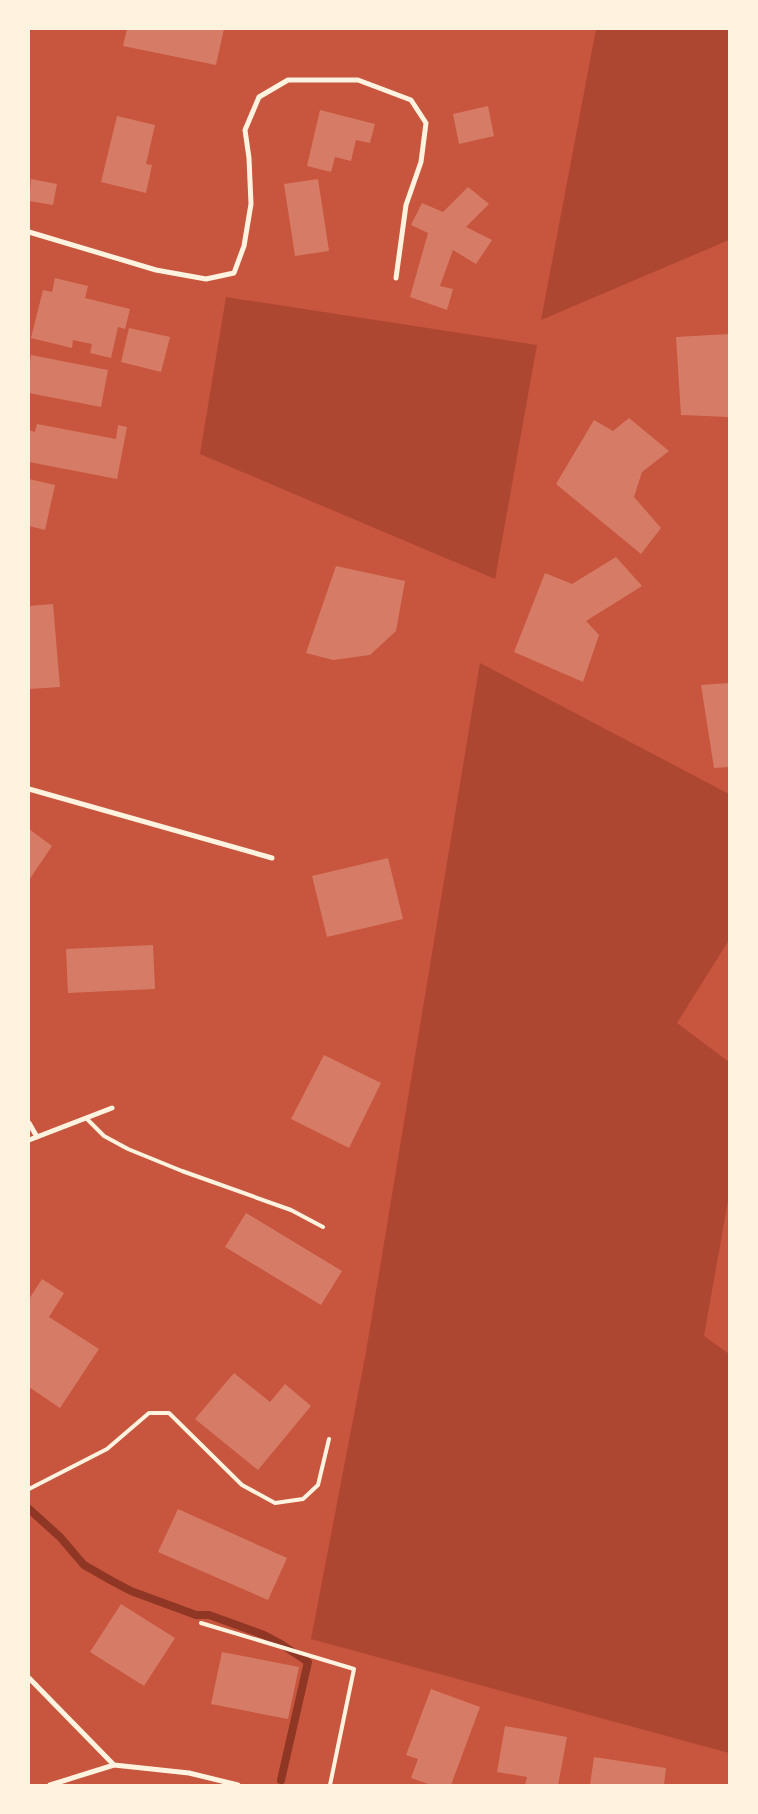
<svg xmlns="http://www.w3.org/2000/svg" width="758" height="1814" viewBox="0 0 758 1814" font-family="Mulish,sans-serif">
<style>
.green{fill:#ae4732}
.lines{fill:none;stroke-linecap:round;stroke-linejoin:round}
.stream{stroke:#8f3625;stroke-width:8}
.building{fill:#d67c66}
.service{stroke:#fff3e0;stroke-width:4}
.minor{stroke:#fff3e0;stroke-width:5}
</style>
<rect width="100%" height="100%" fill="#c8553d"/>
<path class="green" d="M596,29H729V240L541,320Z
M226,297L537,345L495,579L200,454Z
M480,663L729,794V940L677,1023L729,1062V1195L704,1336L729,1354V1753L311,1639L366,1352Z"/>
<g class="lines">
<path class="stream" d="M29,1509L60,1537L84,1565L112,1581L131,1591L196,1615H209L264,1635L281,1644L308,1662L281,1780"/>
</g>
<path class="building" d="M127,29H224L216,65L123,46Z
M488,106L494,136L459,144L453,114Z
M320,110L375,124L370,143L356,140L351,161L335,157L331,172L307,166Z
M117,116L155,125L146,164L152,165L146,193L101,182Z
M31,179L57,184L53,205L29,201Z
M318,179L329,251L295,256L284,184Z
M468,187L489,204L466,227L492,240L476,264L453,250L440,286L453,289L447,310L410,297L428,233L411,225L422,203L443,212Z
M55,278L88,286L85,298L130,309L125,329L118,327L111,358L90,353L92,344L73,340L72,348L31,338L43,290L52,292Z
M129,328L170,337L161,372L121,362Z
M729,334V417L681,415L676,337Z
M31,355L108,370L101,407L29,393V368Z
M629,418L669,451L642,472L634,497L661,528L641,554L556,484L594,420L613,431Z
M37,424L116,439L118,425L127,427L117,479L29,462V430L35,432Z
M29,479L55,485L45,530L29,526Z
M616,557L642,586L586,621L599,635L583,682L514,652L545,573L572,584Z
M336,566L405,581L396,631L370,655L333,660L306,653Z
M53,604L60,687L29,689V606Z
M729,683V767L714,768L701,685Z
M29,829L52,846L29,880Z
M388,858L403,919L327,937L312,876Z
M153,945L155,989L68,993L66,949Z
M324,1055L381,1083L349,1148L291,1119Z
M246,1213L342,1271L321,1305L225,1247Z
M42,1279L64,1293L49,1317L99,1349L60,1408L29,1387V1299Z
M234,1373L270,1402L285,1384L311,1406L258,1470L195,1419Z
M178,1509L287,1558L268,1600L158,1552Z
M121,1604L175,1638L144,1686L90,1652Z
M222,1652L299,1667L288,1719L211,1704Z
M431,1689L480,1707L451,1785H431L411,1778L418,1759L406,1755Z
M505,1726L567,1737L558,1785H525L527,1777L497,1772Z
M594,1757L666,1768L664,1785H590Z"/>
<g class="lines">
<path class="service" d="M86,1118L104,1136L128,1149L182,1171L291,1210L323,1227
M29,1489L107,1449L149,1413H169L242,1485L275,1503L303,1499L318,1485L329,1439
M201,1623L354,1669L330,1785"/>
<path class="minor" d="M29,232L156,270L206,279L234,273L244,246L251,204L249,158L245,130L259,97L288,80H358L411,100L426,123L421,162L406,205L396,278
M29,789L272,858
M29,1123L37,1137
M29,1140L112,1108
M29,1678L114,1765
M50,1785L114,1765L189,1773L238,1785"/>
</g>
<rect width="758" height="1814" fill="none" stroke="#fff3e0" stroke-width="60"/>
</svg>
